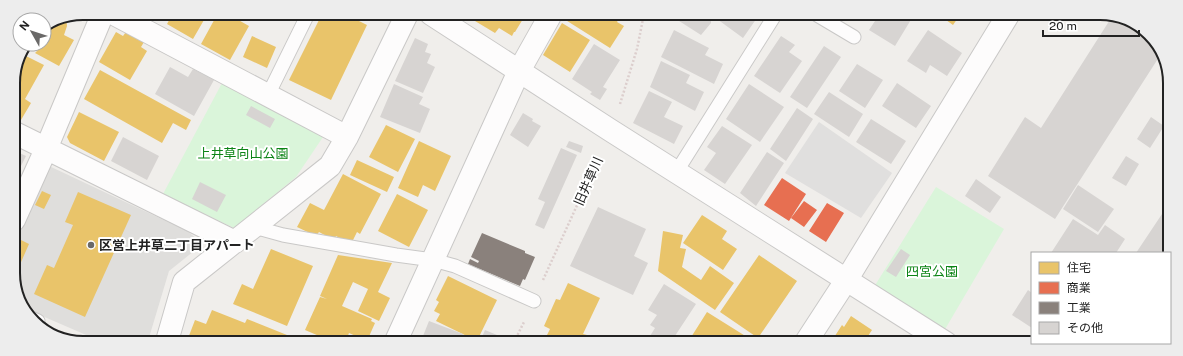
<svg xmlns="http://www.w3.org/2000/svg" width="1183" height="356" viewBox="0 0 1183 356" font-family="'Public Sans','Noto Sans JP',sans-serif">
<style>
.residential{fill:#dfdedc}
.park{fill:#daf5da}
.parking{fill:#e0dfde}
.homes{fill:#e9c46a}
.shops{fill:#e76f51}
.industry{fill:#8a817c}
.building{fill:#d7d4d2}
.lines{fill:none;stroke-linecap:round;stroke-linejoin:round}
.service-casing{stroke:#c9c8c7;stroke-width:15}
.minor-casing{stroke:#c9c8c7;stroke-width:24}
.tertiary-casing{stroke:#c9c8c7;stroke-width:24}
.path{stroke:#dccecd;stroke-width:2.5;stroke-dasharray:2 2;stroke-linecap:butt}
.service{stroke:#fdfcfc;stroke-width:13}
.minor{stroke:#fdfcfc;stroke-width:22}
.tertiary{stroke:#fdfcfc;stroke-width:22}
.poi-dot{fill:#6a6968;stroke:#fff;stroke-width:1.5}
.labels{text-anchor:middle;stroke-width:4;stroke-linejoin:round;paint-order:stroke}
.park-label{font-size:13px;fill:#0c8416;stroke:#fff}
.street-label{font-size:13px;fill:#222;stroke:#fff}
.poi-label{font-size:13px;font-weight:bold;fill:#222;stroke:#fff;text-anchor:start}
.rim{fill:none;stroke:#222;stroke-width:2}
</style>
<rect width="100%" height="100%" fill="#f0eeeb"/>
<path class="residential" d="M47,165L187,231L197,239L194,251L169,271L148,341H100L26,309L14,287V242Z"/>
<path class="park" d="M222,83L323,137L296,177L234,228L163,194Z
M936,187L1004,229L944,331L874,287Z"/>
<path class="parking" d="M819,122L892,173L861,218L785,173Z"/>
<path class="homes" d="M146,13H158L155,18Z
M173,13H208L193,39L167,24Z
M218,13H226L249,26L230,60L201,44Z
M240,13H256L252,20Z
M322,14H351L349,16L367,25L331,100L289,80Z
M479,14H526L515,32H514L512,36L499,28L495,33L475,21Z
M566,14H622L617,22L624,26L610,48L564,19Z
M939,15H960L953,25Z
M66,16L67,26L64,35L74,40L59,66L35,53L37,51L28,46L29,44H44V27L57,18Z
M562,23L590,40L570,72L543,55Z
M116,32L123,36L126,32L144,42L141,47L147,51L130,80L99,62Z
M252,36L276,47L267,68L243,57Z
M24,55L44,65L25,99L31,103L21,120L13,116V79Z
M100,70L191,120L186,130L173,123L162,143L84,99Z
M79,112L119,132L104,161L70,143L67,137Z
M386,125L415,139L398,172L369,157Z
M419,141L451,156L435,191L423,185L418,197L398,188Z
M357,160L394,177L387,192L350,175Z
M343,174L381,194L360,234L357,232L351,244L336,236L334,240L319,232L316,236L297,227L310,203L324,210Z
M42,191L51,195L44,209L35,205Z
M78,192L131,215L85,317L34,294L47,265L54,268L73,225L65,222Z
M397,194L428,210L409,247L378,231Z
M702,215L727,231L722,239L737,249L723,270L683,243Z
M663,231L683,235L680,248L686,249L682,267L701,280L710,266L734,283L715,310L658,271Z
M21,240L29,244L18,269L14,268V255Z
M271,249L313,266L287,326L233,304L242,284L253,289Z
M338,255L392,263L378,292L390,298L379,321L358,311L368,289L353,282L342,306L372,319L371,321L375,323L367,341L349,333L346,341H331L305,330L320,297L327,299L320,296Z
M759,255L797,281L758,338L720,312Z
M448,276L497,300L477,341L436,321L440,314L434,311L439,302L436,300Z
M568,283L600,298L583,334L587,335L584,342H545L544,341L550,329L544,326L556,299L560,300Z
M212,310L245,323L247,319L287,335L285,341H187L195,320L206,324Z
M707,312L755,342H688Z
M851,316L872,330L864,342H831L842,325L844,327Z"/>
<path class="shops" d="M782,178L806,194L789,221L764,205Z
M804,201L817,210L804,227L791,218Z
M827,203L844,213L826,242L809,231Z"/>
<path class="industry" d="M482,233L525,251V253L535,257L525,280L523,279L520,286L468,264L470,259L478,263L479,261L471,257Z"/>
<path class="building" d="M676,14H711V23L701,35L676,19Z
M720,14H745L759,15L743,38L717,19Z
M879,15H907L912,18L895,46L869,30Z
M1113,15H1118L1152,37L1161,54L1055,219L988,176L1025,117L1041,128Z
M674,30L709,48L705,55L723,64L714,84L661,57Z
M928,30L962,53L947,76L930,65L926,73L907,61Z
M781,36L795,45L789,52L802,61L780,93L754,76Z
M415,38L428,44L425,52L431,54L427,63L435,67L423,93L395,81Z
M594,44L620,60L603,87L607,89L600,100L590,94L592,92L572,79Z
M824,46L841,57L807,108L790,97Z
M661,61L690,75L686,83L704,92L695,111L650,87Z
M857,64L883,80L865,108L839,91Z
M170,67L188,77L193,69L214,80L194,116L155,94Z
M897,83L931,106L916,128L882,106Z
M394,84L423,97L419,104L430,109L420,133L380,117Z
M749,84L784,107L760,142L726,119Z
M1169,89V105L1162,100Z
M649,91L672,102L664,117L683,126L674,144L633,123Z
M829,92L863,114L849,137L814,114Z
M251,106L275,119L270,128L246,115Z
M797,108L813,119L786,161L770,149Z
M523,113L533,119L532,121L541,126L528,147L510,135Z
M1151,117L1164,126L1150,148L1137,139Z
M871,119L906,141L891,164L856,142Z
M722,126L752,145L725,184L704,170L716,153L707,147Z
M123,137L159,156L147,180L111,161Z
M569,141L583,146L581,153L566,147Z
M561,148L577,155L544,229L535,225L545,202L538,199Z
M15,151L26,156L15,178L14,177V155Z
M767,152L784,163L756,206L740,193Z
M1126,156L1139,164L1126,186L1112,178Z
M976,179L1001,197L990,213L965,196Z
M200,182L226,195L217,212L192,199Z
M1078,185L1114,209L1098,232L1063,209Z
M1168,205V253H1136Z
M598,207L646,229L634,256L648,263L633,295L570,266Z
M1073,219L1098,235L1105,225L1125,239L1116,253H1051Z
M901,249L910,255L896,277L886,271Z
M664,284L696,304L671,342H660L650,336L655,328L650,325L657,315L648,310Z
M1028,290L1032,293V328L1012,315Z
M429,321L463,334L460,341H421Z
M485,330L497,335L494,342H480Z"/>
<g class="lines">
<g class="service-casing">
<path id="service" d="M817,15L854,37
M268,95L308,14
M677,171L775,15
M254,227L283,235L396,255L433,260L455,266L534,301
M31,318L38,321"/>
</g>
<g class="minor-casing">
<path id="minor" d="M112,13L347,137
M431,14L610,130L946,343
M13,132L235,242
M14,220L46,149L103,13
M167,341L184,282L330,166L347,137L407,14
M396,341L519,71L551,14"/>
</g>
<g class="tertiary-casing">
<path id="tertiary" d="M806,342L847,279L1008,15"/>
</g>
<path class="path" d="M620,104L637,49L644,14
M543,280L599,157
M514,342L524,322"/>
<use href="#service" class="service"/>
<use href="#minor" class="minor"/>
<use href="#tertiary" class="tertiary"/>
</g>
<circle class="poi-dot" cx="91" cy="245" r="4"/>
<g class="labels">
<g class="park-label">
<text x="243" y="158">上井草向山公園</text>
<text x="932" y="276">四宮公園</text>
</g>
<g class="street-label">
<text transform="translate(588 181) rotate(-66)" y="5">旧井草川</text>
</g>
<g class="poi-label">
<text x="99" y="250">区営上井草二丁目アパート</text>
</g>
</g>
<path d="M0 0H1183V356H0ZM83 20H1100A63 63 0 0 1 1163 83V273A63 63 0 0 1 1100 336H83A63 63 0 0 1 20 273V83A63 63 0 0 1 83 20Z" fill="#ededed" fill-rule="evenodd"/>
<path class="rim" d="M83 20H1100A63 63 0 0 1 1163 83V273A63 63 0 0 1 1100 336H83A63 63 0 0 1 20 273V83A63 63 0 0 1 83 20Z"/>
<rect x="1031" y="252" width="140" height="92" fill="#ffffff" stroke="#a7a7a7"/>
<rect x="1039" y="262" width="20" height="12" fill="#e9c46a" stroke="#a7a7a7"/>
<text x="1067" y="272" font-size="12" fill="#222222">住宅</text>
<rect x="1039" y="282" width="20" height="12" fill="#e76f51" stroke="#a7a7a7"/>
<text x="1067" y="292" font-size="12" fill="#222222">商業</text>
<rect x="1039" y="302" width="20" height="12" fill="#8a817c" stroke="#a7a7a7"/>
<text x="1067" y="312" font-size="12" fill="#222222">工業</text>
<rect x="1039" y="322" width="20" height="12" fill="#d7d4d2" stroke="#a7a7a7"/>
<text x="1067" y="332" font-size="12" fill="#222222">その他</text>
<g transform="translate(32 32) rotate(309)"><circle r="19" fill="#ffffff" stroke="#a7a7a7"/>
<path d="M0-3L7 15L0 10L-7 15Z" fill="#6a6968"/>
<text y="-6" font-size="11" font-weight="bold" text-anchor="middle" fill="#222222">N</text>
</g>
<path d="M1043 30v6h96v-6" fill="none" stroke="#222222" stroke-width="2"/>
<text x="1049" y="30" font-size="12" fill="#222222" stroke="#ffffff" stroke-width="3" paint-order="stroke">20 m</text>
</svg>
